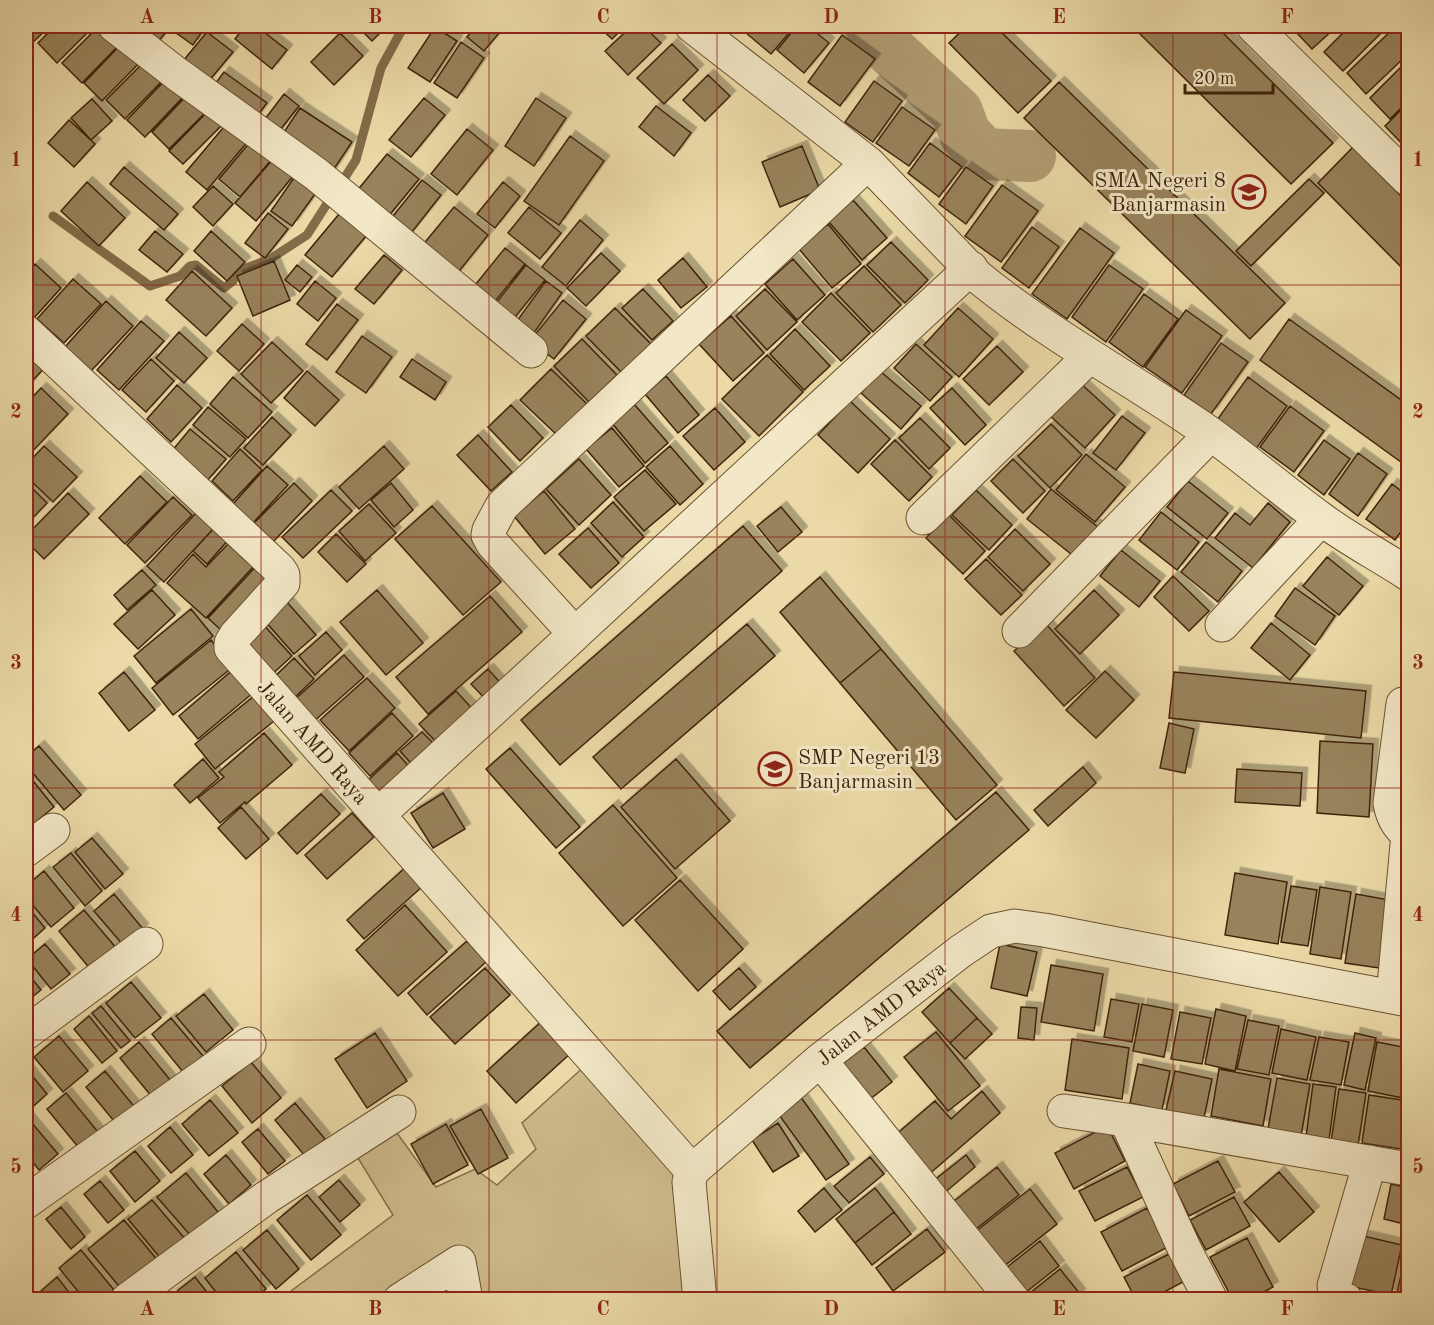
<svg xmlns="http://www.w3.org/2000/svg" width="1434" height="1325" viewBox="0 0 1434 1325" font-family="'Old Standard TT',serif">
<style>
.green{fill:#cebb8c;stroke:#86704b;stroke-width:1.5}
.lines{fill:none;stroke-linecap:round;stroke-linejoin:round}
.stream{stroke:#836c48;stroke-width:9}
.river{stroke:#b19c72;stroke-width:52}
.building{fill:#98835c;stroke:#3f240a;stroke-width:1.5;filter:url(#shadow)}
.minor-casing{stroke:#6a5231;stroke-width:35}
.minor{stroke:#f2e7c6;stroke-width:33}
.grid{fill:none;stroke:#8f2418;stroke-width:1.5;stroke-opacity:0.55}
.labels{text-anchor:middle;stroke-width:6;stroke-linejoin:round;paint-order:stroke}
.poi-label{font-size:21px;fill:#3f240a;stroke:#f2e7c6;text-anchor:end}
.street-label{font-size:21px;fill:#3f240a;stroke:#f2e7c6}
.neatline{fill:none;stroke:#8f2418;stroke-width:2}
.grid-label{font-size:20px;text-anchor:middle;font-weight:bold;fill:#8f2418}
</style>
<defs>
<filter id="shadow"><feDropShadow dx="5.5" dy="-5.5" stdDeviation="0" flood-color="#0004"/></filter>
</defs>
<rect width="100%" height="100%" fill="#ebdaa7"/>
<filter id="stains"><feTurbulence type="fractalNoise" baseFrequency=".00333" numOctaves="4"/><feColorMatrix values="0 0 0 0 .2 0 0 0 0 .09 0 0 0 0 .02 0 0 0 .5 -.17"/></filter>
<radialGradient id="worn" r=".72"><stop offset=".6" stop-color="#630" stop-opacity="0"/><stop offset="1" stop-color="#630" stop-opacity=".3"/></radialGradient>
<path class="green" d="M587,1064L676,1168L689,1299L279,1300L393,1215L358,1158L397,1133L436,1187L475,1169L497,1185L536,1149L522,1123Z"/>
<g class="lines">
<path class="stream" d="M340,185L356,160L381,68L404,26
M53,216L150,286L180,276L190,266L196,265L224,288L233,281L238,271L270,259L307,235L332,196"/>
<path class="river" d="M871,26L885,45L957,112L965,134L984,154L1030,156"/>
</g>
<path class="building" d="M26,26H50L32,43L26,37Z
M55,26H94L57,63L38,43Z
M99,26L121,43L82,83L62,63Z
M136,26H171L153,48Z
M175,26H206L193,45L172,30Z
M245,26H256L287,50L272,69L235,39Z
M357,26H387L372,41Z
M476,26H505L484,51L467,37Z
M598,26H625L612,39Z
M632,26H643L661,43L628,75L605,51Z
M752,26H795L771,54L746,33Z
M797,26H808L829,43L804,73L777,50Z
M967,26H995L1051,81L1018,113L949,43Z
M1132,26H1216L1333,143L1291,184Z
M1303,26H1337L1312,49L1296,32Z
M1350,26H1388L1343,71L1324,52Z
M435,27L457,41L430,82L408,68Z
M1395,27L1408,42V54L1366,94L1347,73Z
M207,32L233,52L203,88L178,67Z
M340,33L363,56L334,85L311,62Z
M842,35L875,59L840,106L808,82Z
M126,39L145,57L102,101L84,83Z
M461,42L484,58L457,98L434,83Z
M672,44L698,70L664,104L637,78Z
M148,58L167,76L125,119L106,100Z
M1408,60V101L1390,119L1370,98Z
M224,72L267,103L252,123L209,92Z
M708,75L730,96L705,121L683,100Z
M169,76L187,93L145,137L127,120Z
M874,81L902,101L873,142L845,122Z
M1059,82L1285,303L1250,339L1024,118Z
M190,92L208,110L169,149L152,132Z
M284,94L299,106L273,139L259,127Z
M424,98L445,115L411,157L389,140Z
M536,98L566,118L534,166L505,146Z
M92,99L112,121L91,140L71,118Z
M1408,103V150L1385,126Z
M213,106L227,120L183,164L169,151Z
M656,106L691,133L674,156L639,127Z
M902,107L935,130L909,166L876,143Z
M300,108L352,142L330,175L278,141Z
M69,120L95,144L74,167L48,143Z
M228,122L249,140L207,190L186,172Z
M467,129L493,150L457,195L431,174Z
M570,136L604,161L559,225L524,201Z
M251,141L272,159L240,197L219,179Z
M930,143L962,167L939,197L908,173Z
M802,146L820,190L780,207L762,162Z
M1353,147L1408,203V274L1318,183Z
M387,154L419,179L383,223L352,197Z
M274,158L294,175L256,221L235,203Z
M124,167L178,214L164,230L110,184Z
M966,167L993,186L966,224L939,204Z
M298,172L320,187L292,226L271,211Z
M1309,179L1324,193L1251,266L1236,251Z
M422,180L441,195L404,242L385,226Z
M87,182L125,218L99,246L61,211Z
M503,182L520,196L495,228L477,214Z
M1002,185L1038,211L1001,262L965,236Z
M213,186L233,204L213,226L193,207Z
M853,200L887,238L862,260L828,221Z
M454,207L488,235L452,280L417,252Z
M529,207L561,233L540,259L508,233Z
M344,208L371,230L332,277L305,255Z
M268,213L288,229L265,258L245,243Z
M580,220L603,240L566,286L542,267Z
M828,224L861,264L832,288L799,249Z
M1032,227L1059,247L1029,288L1002,268Z
M1080,228L1114,253L1067,319L1032,294Z
M155,231L183,254L167,272L139,250Z
M211,231L245,262L227,281L194,251Z
M891,242L928,280L905,303L867,265Z
M505,248L525,264L492,305L472,289Z
M601,253L620,271L586,306L567,288Z
M384,255L402,270L374,304L355,289Z
M683,258L707,287L681,308L658,280Z
M793,259L825,295L797,320L765,284Z
M274,261L290,300L253,316L237,276Z
M35,264L61,288L34,318L26,311V275Z
M297,265L312,277L300,292L285,280Z
M526,265L545,280L511,322L493,307Z
M1109,265L1143,289L1106,342L1072,317Z
M864,266L901,305L873,332L836,293Z
M192,271L232,308L206,336L166,300Z
M73,279L101,304L64,343L37,319Z
M315,281L336,298L318,321L297,304Z
M546,281L562,293L531,337L514,325Z
M643,289L673,321L652,340L622,308Z
M765,289L797,322L767,350L736,316Z
M831,293L870,333L841,361L802,322Z
M1144,294L1178,319L1143,367L1109,342Z
M563,300L586,319L554,359L530,341Z
M106,301L133,326L91,371L65,347Z
M337,304L358,320L327,360L306,344Z
M615,308L651,344L622,373L586,336Z
M958,308L993,339L959,377L924,345Z
M1186,310L1222,336L1182,393L1145,367Z
M731,316L764,353L733,381L699,344Z
M1289,319L1408,405V460L1405,465L1260,360Z
M141,321L164,341L119,390L97,370Z
M242,324L264,344L239,371L217,351Z
M795,329L830,366L804,390L770,354Z
M179,332L207,358L184,383L156,358Z
M362,336L392,357L366,393L336,372Z
M582,339L617,375L589,402L554,366Z
M272,342L303,371L271,403L241,374Z
M1221,343L1248,362L1211,414L1184,395Z
M916,344L952,377L930,401L894,368Z
M997,346L1023,372L989,405L963,379Z
M26,347L46,366L26,388Z
M767,355L803,392L759,436L722,399Z
M151,359L174,381L146,412L122,390Z
M412,359L446,382L435,400L400,377Z
M551,369L588,405L558,436L520,400Z
M307,371L339,400L315,426L284,398Z
M880,371L921,406L901,429L861,393Z
M666,376L699,415L678,433L645,394Z
M233,377L272,412L248,438L210,404Z
M1248,377L1287,406L1256,449L1217,420Z
M1077,380L1115,415L1085,448L1047,413Z
M177,385L202,408L171,442L147,419Z
M41,388L68,414L26,458V404Z
M952,388L986,425L965,445L930,408Z
M850,401L890,439L858,473L818,435Z
M634,404L668,443L645,463L612,423Z
M511,405L543,438L520,461L488,427Z
M1290,406L1324,431L1294,472L1260,447Z
M208,407L246,439L230,457L193,425Z
M715,408L745,442L714,470L683,436Z
M1122,416L1145,433L1116,470L1093,453Z
M272,417L291,435L263,465L244,448Z
M920,418L950,448L929,469L899,438Z
M1051,424L1082,455L1050,488L1018,456Z
M612,428L644,466L619,487L586,449Z
M190,429L226,459L207,481L172,451Z
M478,435L512,472L491,491L457,455Z
M895,440L932,477L909,501L871,464Z
M1324,440L1350,459L1324,495L1298,475Z
M44,446L77,477L53,502L26,476V465Z
M384,446L404,469L359,509L339,487Z
M670,446L703,484L680,505L646,467Z
M240,449L262,470L233,501L212,481Z
M1358,453L1387,474L1358,516L1329,494Z
M1086,454L1125,487L1095,522L1056,490Z
M579,459L611,495L579,525L546,489Z
M1013,459L1045,491L1023,513L991,481Z
M267,466L288,485L253,523L233,504Z
M645,470L676,504L644,531L614,497Z
M140,476L167,502L125,544L99,518Z
M1188,481L1228,513L1207,539L1167,507Z
M26,482L47,503L27,524L26,522Z
M294,483L312,501L272,543L253,524Z
M391,483L413,510L394,527L371,500Z
M1392,484L1408,496V522L1395,540L1366,519Z
M1051,489L1099,528L1076,558L1027,519Z
M331,490L352,511L303,558L282,537Z
M976,490L1012,525L989,550L952,515Z
M544,491L575,529L545,554L514,516Z
M68,493L89,514L44,559L26,541V536Z
M173,497L192,515L145,563L127,545Z
M613,502L644,537L622,557L591,523Z
M1268,503L1290,522L1253,568L1215,538L1235,513L1250,525Z
M369,504L396,533L365,561L339,531Z
M432,506L501,582L463,615L395,539Z
M781,507L802,532L778,552L757,526Z
M197,512L214,528L164,582L147,566Z
M1161,512L1199,542L1177,570L1139,540Z
M948,514L985,551L963,574L926,538Z
M216,526L230,538L207,564L193,551Z
M743,526L782,571L560,765L521,720Z
M588,528L619,563L591,588L559,554Z
M1015,529L1050,564L1023,591L988,557Z
M336,534L366,564L347,582L318,552Z
M1206,542L1242,571L1218,602L1181,572Z
M228,544L253,567L206,618L167,583L193,554L206,567Z
M1121,550L1160,581L1139,607L1100,576Z
M1327,557L1363,586L1339,615L1303,586Z
M986,559L1022,595L1001,615L965,579Z
M261,561L278,577L225,634L208,618Z
M142,570L156,585L127,610L114,595Z
M1173,576L1209,611L1189,631L1154,597Z
M820,577L881,649L840,683L780,612Z
M1295,588L1335,616L1315,645L1275,616Z
M152,590L175,615L138,649L114,624Z
M377,590L423,643L386,675L340,622Z
M1094,590L1119,615L1080,654L1055,629Z
M490,596L522,632L428,714L396,677Z
M286,601L316,635L294,654L264,620Z
M191,609L213,636L156,683L134,656Z
M259,620L292,656L267,679L234,643Z
M1045,623L1095,678L1064,706L1014,651Z
M1271,623L1310,655L1290,680L1251,648Z
M747,624L775,656L621,789L593,757Z
M326,632L342,650L315,675L299,656Z
M211,640L233,667L173,715L152,688Z
M881,649L997,785L956,820L840,683Z
M344,655L364,677L312,723L292,702Z
M294,658L314,679L288,704L268,683Z
M235,668L254,692L198,739L179,716Z
M488,669L505,688L489,703L471,684Z
M1105,671L1134,700L1096,738L1066,710Z
M124,672L155,710L129,731L99,693Z
M1174,672L1366,691L1361,738L1169,718Z
M367,678L395,708L349,751L320,720Z
M456,691L476,713L440,746L419,724Z
M254,696L274,721L215,769L195,744Z
M392,713L413,736L370,776L349,753Z
M1169,723L1194,729L1185,773L1160,768Z
M422,732L439,749L417,770L400,751Z
M264,733L292,765L246,804L245,802L220,823L198,798L224,777L219,772Z
M1320,741L1373,744L1369,817L1317,813Z
M39,746L81,795L64,810L26,765V757Z
M510,748L580,827L556,848L486,769Z
M397,753L414,772L379,804L362,786Z
M203,759L219,778L190,803L174,785Z
M676,759L730,821L675,869L621,807Z
M1083,767L1096,783L1048,826L1034,810Z
M1237,769L1302,773L1300,806L1235,802Z
M26,772L54,807L31,826L26,819Z
M996,792L1029,830L750,1068L717,1031Z
M443,793L465,829L433,848L411,813Z
M321,794L340,814L297,854L278,833Z
M613,805L677,878L623,926L559,853Z
M241,807L269,839L246,859L218,828Z
M352,813L374,837L327,879L305,855Z
M92,838L123,874L105,889L75,852Z
M71,853L102,891L85,906L53,867Z
M407,866L424,885L364,939L347,920Z
M44,871L74,908L51,927L26,897V886Z
M1235,873L1287,882L1278,944L1225,935Z
M680,880L743,949L698,991L635,920Z
M1291,886L1317,890L1308,946L1281,942Z
M1320,887L1351,892L1341,959L1310,954Z
M114,894L143,929L123,945L94,911Z
M1356,894L1389,900L1379,968L1345,963Z
M26,905L45,928L26,945Z
M405,905L447,952L398,996L356,950Z
M84,910L117,949L91,970L59,931Z
M467,941L486,962L427,1015L408,993Z
M45,944L70,974L51,989L27,959Z
M1000,944L1037,952L1027,996L991,988Z
M1051,965L1103,974L1094,1031L1041,1022Z
M485,968L510,995L455,1044L430,1017Z
M739,968L756,987L730,1010L713,991Z
M26,971L41,990L26,1002Z
M131,982L161,1018L135,1038L106,1003Z
M949,988L977,1018L950,1043L922,1012Z
M204,994L233,1030L206,1052L176,1016Z
M1111,999L1139,1004L1132,1042L1104,1037Z
M1142,1004L1173,1010L1164,1057L1133,1051Z
M101,1006L130,1041L121,1048L92,1013Z
M1021,1007L1037,1008L1034,1040L1018,1038Z
M1216,1009L1246,1016L1235,1071L1205,1064Z
M1180,1012L1211,1018L1202,1064L1171,1059Z
M89,1016L117,1051L102,1063L74,1029Z
M171,1018L203,1056L183,1072L152,1034Z
M977,1018L992,1034L965,1059L950,1043Z
M543,1020L572,1052L516,1103L487,1071Z
M1248,1020L1279,1026L1269,1075L1237,1069Z
M1281,1029L1316,1037L1307,1080L1272,1073Z
M936,1032L980,1086L948,1111L904,1057Z
M375,1033L407,1081L367,1108L335,1059Z
M1355,1033L1376,1038L1365,1090L1344,1085Z
M59,1036L88,1071L63,1092L34,1057Z
M1319,1037L1349,1042L1341,1085L1310,1080Z
M1072,1039L1129,1048L1122,1099L1065,1090Z
M139,1042L171,1081L152,1097L120,1058Z
M1377,1042L1408,1048V1099L1368,1091Z
M864,1047L892,1082L869,1100L841,1065Z
M251,1062L281,1098L252,1123L222,1086Z
M1138,1064L1170,1071L1162,1110L1130,1103Z
M26,1068L47,1094L28,1111L26,1108Z
M1219,1069L1271,1079L1263,1126L1211,1116Z
M105,1071L137,1110L118,1126L86,1087Z
M1175,1071L1212,1079L1204,1118L1166,1110Z
M1277,1078L1310,1084L1301,1136L1268,1129Z
M1313,1084L1336,1087L1329,1140L1306,1137Z
M1339,1089L1366,1093L1358,1146L1331,1142Z
M982,1091L1000,1113L927,1176L893,1137L935,1101L951,1119Z
M66,1093L98,1132L79,1148L47,1109Z
M1369,1095L1408,1101L1401,1149L1362,1143Z
M800,1096L849,1164L826,1180L777,1112Z
M210,1100L238,1133L209,1156L182,1124Z
M295,1103L325,1139L305,1156L275,1120Z
M481,1109L508,1158L478,1174L450,1126Z
M26,1116L58,1154L39,1170L26,1154Z
M778,1123L799,1156L773,1172L752,1140Z
M446,1124L468,1165L433,1184L411,1144Z
M1107,1126L1125,1161L1074,1189L1055,1153Z
M170,1127L193,1155L171,1173L148,1146Z
M258,1129L285,1161L268,1174L242,1142Z
M135,1151L160,1181L135,1202L110,1171Z
M226,1155L251,1185L229,1204L204,1174Z
M966,1155L975,1167L942,1195L932,1182Z
M870,1157L884,1174L849,1203L834,1186Z
M1218,1161L1235,1192L1189,1216L1173,1184Z
M997,1167L1019,1195L971,1233L949,1205Z
M1127,1167L1143,1197L1095,1221L1079,1191Z
M1279,1172L1314,1212L1279,1242L1244,1202Z
M186,1173L218,1212L190,1235L157,1197Z
M339,1180L360,1205L340,1222L319,1197Z
M100,1181L124,1210L108,1223L84,1194Z
M1391,1184L1408,1188V1225L1384,1219Z
M824,1188L842,1210L815,1232L798,1211Z
M875,1188L894,1212L855,1243L836,1219Z
M1030,1189L1057,1224L1003,1267L975,1232Z
M307,1195L341,1235L311,1260L277,1220Z
M1234,1197L1250,1226L1206,1250L1190,1220Z
M152,1200L186,1240L162,1260L128,1219Z
M61,1207L85,1237L71,1249L46,1219Z
M1147,1208L1168,1247L1122,1271L1101,1232Z
M894,1212L911,1234L872,1265L855,1243Z
M124,1220L159,1262L123,1291L88,1249Z
M927,1229L945,1252L893,1291L876,1268Z
M267,1230L299,1269L276,1289L243,1250Z
M1359,1235L1402,1245L1391,1295L1349,1286Z
M1247,1238L1273,1287L1249,1300H1233L1210,1257Z
M1040,1241L1059,1266L1025,1293L1006,1268Z
M1407,1247H1408V1296L1397,1293Z
M81,1250L114,1290L102,1300H85L59,1268Z
M236,1252L266,1289L253,1300H222L205,1278Z
M1169,1254L1183,1282L1149,1300H1136L1124,1277Z
M1060,1269L1080,1294L1073,1300H1027L1025,1297Z
M57,1277L75,1300H33L32,1299Z
M195,1277L213,1300H176L172,1295Z"/>
<g class="lines">
<g class="minor-casing">
<path id="minor" d="M115,26L177,74L316,174L531,351
M692,26L868,163L977,276C1050,336 1134,380 1211,434C1248,461 1283,491 1320,518C1348,539 1379,555 1408,574
M1253,26L1408,179
M26,332L279,569L283,575V583L236,635L231,643V648L692,1171
M923,518L1090,356
M1222,625L1321,519
M1019,631L1211,434
M575,634L971,268
M378,815L575,634L493,544L488,535L489,530L502,506L868,163
M26,850L53,830
M1393,997L1408,834C1397,826 1392,815 1390,803L1403,704H1408
M26,1033L146,944
M820,1060L1013,1300
M1064,1111L1126,1120L1184,1248L1211,1300
M1126,1120L1408,1169
M26,1202L249,1044
M127,1300L267,1197L399,1112
M400,1300L459,1262L466,1300
M700,1300L689,1182L692,1171L820,1060L961,951L991,931L1015,926L1044,930L1408,1000
M1346,1300L1335,1293L1334,1286L1370,1162"/>
</g>
<use href="#minor" class="minor"/>
</g>
<path class="grid" d="M261,26V1300M489,26V1300M717,26V1300M945,26V1300M1173,26V1300M26,285H1408M26,537H1408M26,788H1408M26,1040H1408"/>
<defs>
<g id="school-ring" transform="scale(1.725)"><circle r="9.5" fill="#f2e7c6" stroke="#8f2418" stroke-width="1.5"/><path d="M0-5L7-2L0 1L-7-2ZM-4 1L0 2.5L4 1V4Q0 6-4 4Z" fill="#8f2418"/></g>
</defs>
<g fill-rule="evenodd">
<use href="#school-ring" x="1249" y="192"/>
<use href="#school-ring" x="775" y="769"/>
</g>
<g class="labels">
<g class="poi-label">
<text x="1226" y="187">SMA Negeri 8<tspan x="1226" dy="24">Banjarmasin</tspan></text>
<text x="798" y="764" text-anchor="start">SMP Negeri 13<tspan x="798" dy="24">Banjarmasin</tspan></text>
</g>
<g class="street-label">
<text transform="translate(313 742) rotate(49)" y="7">Jalan AMD Raya</text>
<text transform="translate(881 1013) rotate(-38)" y="7">Jalan AMD Raya</text>
</g>
</g>
<rect width="1434" height="1325" fill="none" stroke="#ebdaa7" stroke-width="66"/>
<path d="M1185 84v9h88v-9" fill="none" stroke="#3f240a" stroke-width="3"/>
<text x="1194" y="84" font-size="18" fill="#3f240a" stroke="#f2e7c6" stroke-width="4.5" paint-order="stroke">20 m</text>
<rect x="33" y="33" width="1368" height="1259" class="neatline"/>
<g class="grid-label">
<text x="147" y="23">A</text>
<text x="375" y="23">B</text>
<text x="603" y="23">C</text>
<text x="831" y="23">D</text>
<text x="1059" y="23">E</text>
<text x="1287" y="23">F</text>
<text x="16" y="166">1</text>
<text x="1418" y="166">1</text>
<text x="16" y="418">2</text>
<text x="1418" y="418">2</text>
<text x="16" y="669">3</text>
<text x="1418" y="669">3</text>
<text x="16" y="921">4</text>
<text x="1418" y="921">4</text>
<text x="16" y="1173">5</text>
<text x="1418" y="1173">5</text>
<text x="147" y="1315">A</text>
<text x="375" y="1315">B</text>
<text x="603" y="1315">C</text>
<text x="831" y="1315">D</text>
<text x="1059" y="1315">E</text>
<text x="1287" y="1315">F</text>
</g>
<rect width="100%" height="100%" filter="url(#stains)"/>
<rect width="100%" height="100%" fill="url(#worn)"/>
</svg>
